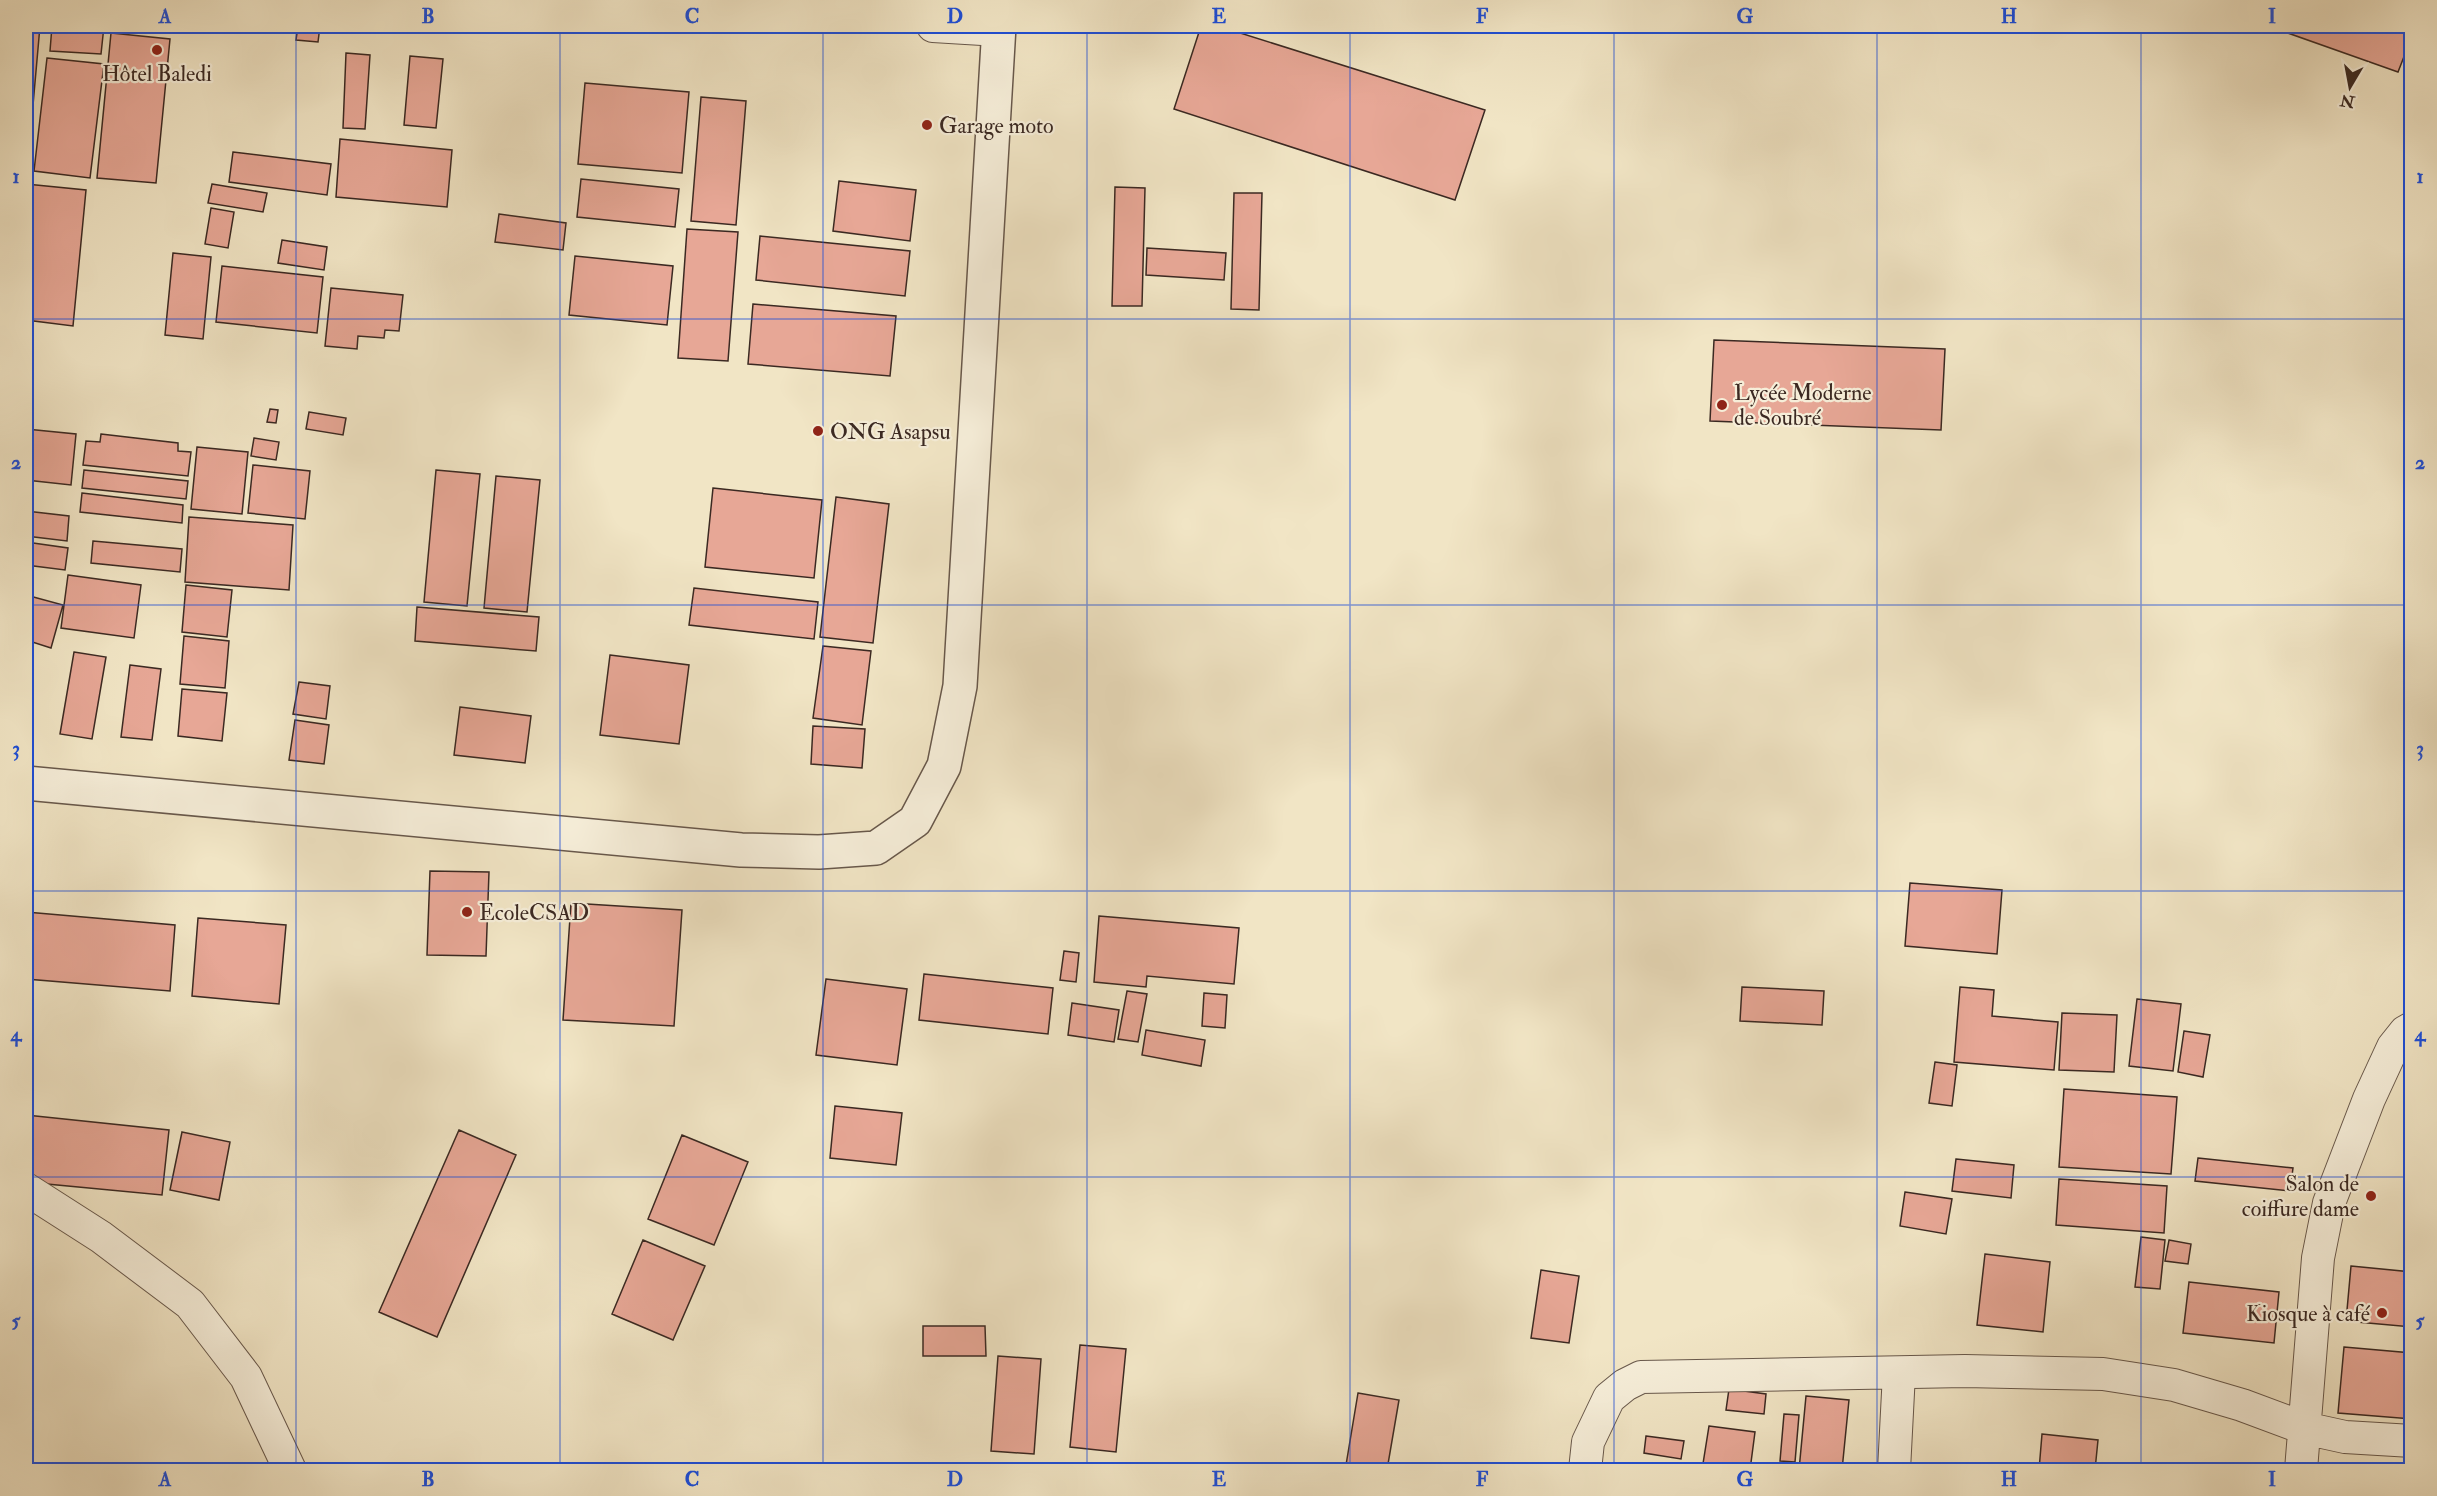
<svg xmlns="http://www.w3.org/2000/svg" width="2437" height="1496" viewBox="0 0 2437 1496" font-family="'IM FELL Double Pica',serif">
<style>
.building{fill:#e7a796;stroke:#3b2922;stroke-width:1.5}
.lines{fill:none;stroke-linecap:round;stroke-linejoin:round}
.minor-casing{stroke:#68584b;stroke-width:34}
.tertiary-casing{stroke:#68584b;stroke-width:36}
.minor{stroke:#f6eed9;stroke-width:32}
.tertiary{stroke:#f6eed9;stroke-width:33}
.grid{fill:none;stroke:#1d4ed8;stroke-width:1.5;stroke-opacity:0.55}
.poi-dot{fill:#8f2418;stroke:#f6eed9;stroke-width:2}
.labels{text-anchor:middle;stroke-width:4.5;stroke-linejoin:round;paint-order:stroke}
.poi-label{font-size:22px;fill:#3b2922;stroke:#f6eed9;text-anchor:start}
.neatline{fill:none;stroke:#1d4ed8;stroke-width:2}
.grid-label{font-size:20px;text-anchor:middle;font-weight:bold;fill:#1d4ed8}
</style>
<rect width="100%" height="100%" fill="#f1e5c5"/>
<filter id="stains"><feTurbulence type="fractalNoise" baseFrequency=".00333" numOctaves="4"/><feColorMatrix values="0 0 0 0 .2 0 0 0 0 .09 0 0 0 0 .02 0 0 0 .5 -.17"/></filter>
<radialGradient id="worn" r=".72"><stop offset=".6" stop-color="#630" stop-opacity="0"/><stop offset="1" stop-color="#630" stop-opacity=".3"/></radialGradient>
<path class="building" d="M26,26H40L30,139L26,138Z
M52,26H104L101,54L50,51Z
M298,26H320L318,42L296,40Z
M1201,26H1218L1485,110L1455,200L1174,109Z
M2268,26H2412V36L2398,72Z
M111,33L170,39L156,183L97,178Z
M346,53L370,55L365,129L343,128Z
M410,56L443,59L436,128L404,125Z
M47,58L104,64L90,178L34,171Z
M585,83L689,92L682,173L578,164Z
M701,97L746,101L736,225L691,221Z
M340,139L452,150L447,207L336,197Z
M233,152L331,164L327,195L229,182Z
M26,153L32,154L30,176H26Z
M581,179L679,189L675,227L577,217Z
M839,181L916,190L910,241L833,231Z
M26,184L86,190L73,326L26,320Z
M212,184L267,193L263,212L208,203Z
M1115,187L1145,188L1142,306H1112Z
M1234,193H1262L1259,310L1231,309Z
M211,208L234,212L228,248L205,244Z
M499,214L566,223L563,250L495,242Z
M687,229L738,232L728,361L678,358Z
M760,236L910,251L905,296L756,280Z
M282,240L327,247L324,270L278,263Z
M1147,248L1226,253L1224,280L1146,275Z
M173,253L211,257L203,339L165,335Z
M575,256L673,266L667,325L569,315Z
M222,266L323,277L317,333L216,322Z
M331,288L403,295L399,331L385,330L384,338L358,336L357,349L325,346Z
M753,304L896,316L890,376L748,364Z
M1714,340L1945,349L1941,430L1710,421Z
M270,409L278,410L276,423L267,422Z
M309,412L346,418L343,435L306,429Z
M26,429L76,434L71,485L26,480Z
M101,434L178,443V451L191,452L188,476L83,465L86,441L100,442Z
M254,438L279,442L276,460L251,456Z
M197,447L248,452L242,514L191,509Z
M253,465L310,471L305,519L248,513Z
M84,470L188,481L186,499L82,488Z
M436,470L480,474L467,606L424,602Z
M496,476L540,480L527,612L484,608Z
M713,488L822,500L814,578L705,567Z
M82,493L183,505L182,523L80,512Z
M836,497L889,504L873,643L820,637Z
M26,511L69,516L67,541L26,536Z
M189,517L293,525L289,590L185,582Z
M93,541L182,549L180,572L91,563Z
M26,542L68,548L65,570L26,565Z
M68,575L141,585L134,638L61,628Z
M186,585L232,590L227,637L182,632Z
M694,588L818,602L814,639L689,625Z
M26,595L63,605L51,648L26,640Z
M417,607L539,617L536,651L415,641Z
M184,636L229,641L225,688L180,684Z
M823,646L871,651L862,725L813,718Z
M74,652L106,657L92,739L60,734Z
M610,655L689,665L679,744L600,735Z
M130,665L161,669L152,740L121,737Z
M299,682L330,686L326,719L293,714Z
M182,689L227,693L222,741L178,736Z
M460,707L531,716L525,763L454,755Z
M295,720L329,725L324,764L289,760Z
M813,726L865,729L862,768L811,764Z
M430,871L489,872L486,956L427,955Z
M1910,883L2002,890L1997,954L1905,946Z
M571,903L682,910L674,1026L563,1020Z
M26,912L175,925L170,991L26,979Z
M1099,916L1239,928L1234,984L1147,976L1146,987L1094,982Z
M198,918L286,925L279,1004L192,996Z
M1064,951L1079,953L1076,982L1060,980Z
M924,974L1053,988L1048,1034L919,1020Z
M826,979L907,989L897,1065L816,1055Z
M1742,987L1824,991L1822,1025L1740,1021Z
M1960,987L1994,990L1992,1016L2058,1022L2054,1070L1954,1062Z
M1127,991L1147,994L1138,1042L1118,1039Z
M1204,993L1227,995L1225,1028L1202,1026Z
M2137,999L2181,1004L2173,1071L2129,1066Z
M1072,1003L1119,1010L1114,1042L1068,1035Z
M2062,1013L2117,1015L2114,1072L2059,1070Z
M1146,1030L1205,1040L1201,1066L1142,1055Z
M2184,1031L2210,1035L2203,1077L2178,1072Z
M1935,1062L1957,1065L1952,1106L1929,1103Z
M2064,1089L2177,1097L2171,1174L2059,1167Z
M835,1106L902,1113L896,1165L830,1158Z
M26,1115L169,1130L162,1195L26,1182Z
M459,1130L516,1155L437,1337L379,1312Z
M182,1132L230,1142L219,1200L170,1190Z
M682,1135L748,1162L714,1245L648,1219Z
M2198,1158L2293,1168L2290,1191L2195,1181Z
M1956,1159L2014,1165L2011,1198L1952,1191Z
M2059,1179L2167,1186L2164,1233L2056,1225Z
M1905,1192L1952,1199L1946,1234L1900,1226Z
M2141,1237L2165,1240L2160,1289L2135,1287Z
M643,1240L705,1266L673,1340L612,1314Z
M2169,1240L2191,1244L2188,1264L2165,1261Z
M1985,1254L2050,1262L2043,1332L1977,1325Z
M2351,1266L2412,1272V1327L2346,1321Z
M1541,1270L1579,1276L1569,1343L1531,1338Z
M2189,1282L2279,1292L2274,1343L2183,1333Z
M923,1326H985L986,1356H923Z
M1080,1345L1126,1349L1116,1452L1070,1447Z
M2344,1347L2412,1353V1419L2338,1413Z
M998,1356L1041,1359L1034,1454L991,1451Z
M1729,1389L1766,1394L1764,1414L1726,1410Z
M1358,1393L1399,1400L1387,1470L1346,1465Z
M1806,1396L1849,1400L1842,1470H1799Z
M1784,1414L1799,1415L1795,1462L1780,1461Z
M1709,1426L1755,1432L1750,1470H1702Z
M2042,1434L2098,1440L2095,1470H2039Z
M1646,1436L1684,1441L1681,1459L1644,1453Z
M989,1463L1032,1467V1470H988Z"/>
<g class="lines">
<g class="minor-casing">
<path id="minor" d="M933,26L999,30
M26,1189L101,1237L190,1304L246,1377L290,1470
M1585,1470L1588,1442L1609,1398L1625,1385L1641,1377L1965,1371L2103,1374L2174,1385L2242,1405L2304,1428L2345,1437L2412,1441
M1894,1470L1899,1373
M2301,1470L2318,1258L2329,1203L2369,1099L2393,1047L2405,1032L2412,1028"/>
</g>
<g class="tertiary-casing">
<path id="tertiary" d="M26,783L741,850L819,852L876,848L915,821L944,766L960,686L999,26"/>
</g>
<use href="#minor" class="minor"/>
<use href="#tertiary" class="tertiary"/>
</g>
<path class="grid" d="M296,26V1470M560,26V1470M823,26V1470M1087,26V1470M1350,26V1470M1614,26V1470M1877,26V1470M2141,26V1470M26,319H2412M26,605H2412M26,891H2412M26,1177H2412"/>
<g class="poi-dot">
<circle cx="157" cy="50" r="6"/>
<circle cx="927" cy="125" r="6"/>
<circle cx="1722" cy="405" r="6"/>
<circle cx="818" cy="431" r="6"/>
<circle cx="467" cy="912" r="6"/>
<circle cx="2371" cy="1196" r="6"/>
<circle cx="2382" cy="1313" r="6"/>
</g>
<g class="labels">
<g class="poi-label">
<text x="157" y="81" text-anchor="middle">Hôtel Baledi</text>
<text x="939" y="133">Garage moto</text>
<text x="1734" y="400">Lycée Moderne<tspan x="1734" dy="25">de Soubré</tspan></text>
<text x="830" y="439">ONG Asapsu</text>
<text x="479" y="920">EcoleCSAD</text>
<text x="2359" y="1191" text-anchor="end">Salon de<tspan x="2359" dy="25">coiffure dame</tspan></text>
<text x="2370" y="1321" text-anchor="end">Kiosque à café</text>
</g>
</g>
<rect width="2437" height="1496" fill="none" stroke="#f1e5c5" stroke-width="66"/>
<g transform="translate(2350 87) rotate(190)" stroke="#f6eed9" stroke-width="4.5" paint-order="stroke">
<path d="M0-4.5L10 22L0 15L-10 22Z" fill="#3b2922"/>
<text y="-9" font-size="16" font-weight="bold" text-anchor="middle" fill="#3b2922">N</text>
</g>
<rect x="33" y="33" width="2371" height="1430" class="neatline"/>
<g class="grid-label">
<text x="165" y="23">A</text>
<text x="428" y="23">B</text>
<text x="692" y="23">C</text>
<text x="955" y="23">D</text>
<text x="1219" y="23">E</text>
<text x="1482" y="23">F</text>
<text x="1745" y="23">G</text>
<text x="2009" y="23">H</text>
<text x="2272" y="23">I</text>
<text x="16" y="183">1</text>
<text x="2420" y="183">1</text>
<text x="16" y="469">2</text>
<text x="2420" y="469">2</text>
<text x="16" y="755">3</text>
<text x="2420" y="755">3</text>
<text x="16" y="1041">4</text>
<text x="2420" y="1041">4</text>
<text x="16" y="1327">5</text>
<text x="2420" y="1327">5</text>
<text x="165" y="1486">A</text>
<text x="428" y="1486">B</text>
<text x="692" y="1486">C</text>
<text x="955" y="1486">D</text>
<text x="1219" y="1486">E</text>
<text x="1482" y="1486">F</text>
<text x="1745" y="1486">G</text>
<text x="2009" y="1486">H</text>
<text x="2272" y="1486">I</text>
</g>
<rect width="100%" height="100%" filter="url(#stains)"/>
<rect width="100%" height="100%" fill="url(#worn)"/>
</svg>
